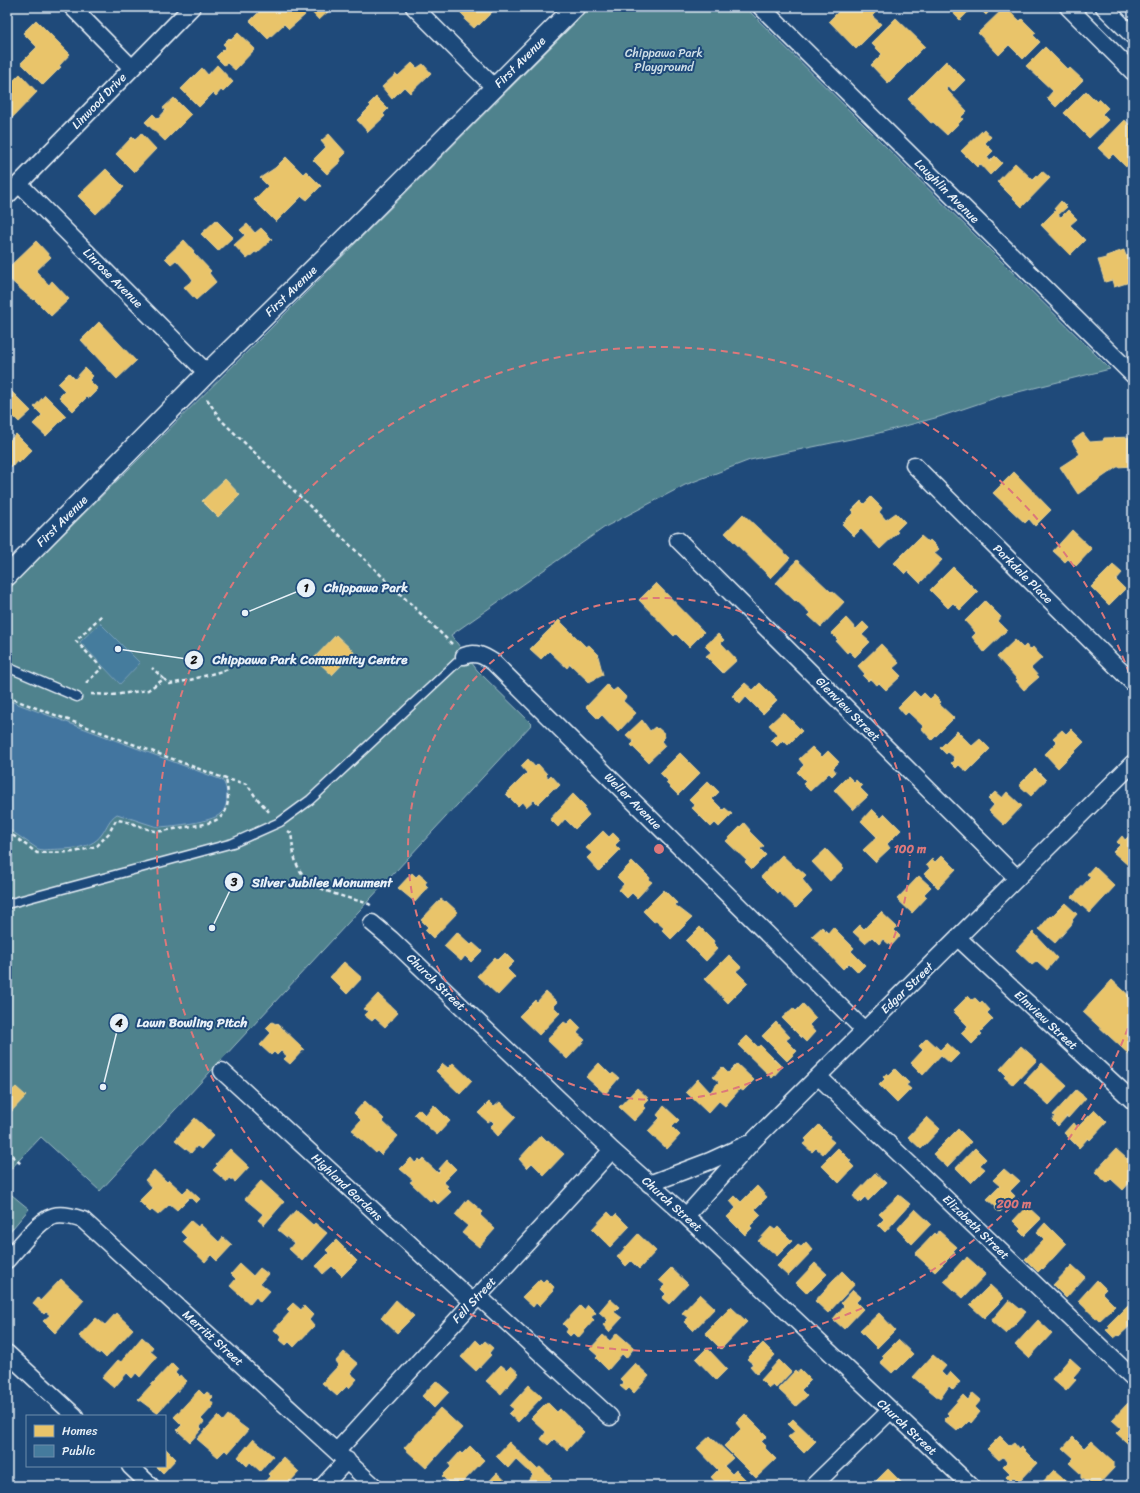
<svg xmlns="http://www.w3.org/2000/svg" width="1140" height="1493" viewBox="0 0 1140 1493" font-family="Sriracha,sans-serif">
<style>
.green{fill:#50828d;stroke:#9cbac2}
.water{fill:#42759f;stroke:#84a7c3}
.homes{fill:#e9c46a;stroke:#e9d295}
.public{fill:#457b9d;stroke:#769eb8}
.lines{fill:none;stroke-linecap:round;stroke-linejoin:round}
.service-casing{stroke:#e8f1f8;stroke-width:11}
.minor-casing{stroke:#e8f1f8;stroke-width:19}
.tertiary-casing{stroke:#e8f1f8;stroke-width:22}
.path{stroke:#e8f1f8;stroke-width:2.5;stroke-dasharray:4 3;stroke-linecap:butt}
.service{stroke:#1f4a7a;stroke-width:8}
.minor{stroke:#1f4a7a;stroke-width:16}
.tertiary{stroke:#1f4a7a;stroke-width:19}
.ring{fill:none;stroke:#dd787b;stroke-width:2;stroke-dasharray:7 5}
.labels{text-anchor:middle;stroke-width:4;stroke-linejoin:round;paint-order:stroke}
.park-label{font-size:12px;fill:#d1e0e8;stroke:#1f4a7a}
.street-label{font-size:12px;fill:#e8f1f8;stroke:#1f4a7a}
.centre{fill:#dd787b;stroke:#1f4a7a;stroke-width:2}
.ring-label{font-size:12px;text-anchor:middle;font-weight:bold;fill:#dd787b;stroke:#1f4a7a;stroke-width:4;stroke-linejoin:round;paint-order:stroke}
.leader{fill:none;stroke:#e8f1f8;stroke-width:1.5}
.callout-dot{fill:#e8f1f8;stroke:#1f4a7a;stroke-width:1.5}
.mark-label{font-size:12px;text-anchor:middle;font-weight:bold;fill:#111}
.callout-label{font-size:13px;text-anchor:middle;font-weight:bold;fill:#e8f1f8;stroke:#1f4a7a;stroke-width:4;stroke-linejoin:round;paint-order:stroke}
</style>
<rect width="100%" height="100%" fill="#1f4a7a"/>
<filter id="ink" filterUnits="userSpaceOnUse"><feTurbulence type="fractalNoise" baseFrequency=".025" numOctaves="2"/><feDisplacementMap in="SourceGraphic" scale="8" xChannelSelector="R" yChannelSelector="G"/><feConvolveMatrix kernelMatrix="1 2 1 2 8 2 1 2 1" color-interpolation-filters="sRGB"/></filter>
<g filter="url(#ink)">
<path class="green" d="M591,7H745L1110,369L998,397L939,417L875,434L750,460L685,485L605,527L451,635L477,670L532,724L100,1191L41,1137L7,1173V590L269,330Z
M7,1191L29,1209L7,1235Z"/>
<path class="water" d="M7,700L222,780C226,785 227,791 227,797C227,804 225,810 220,814C212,822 173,826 160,827L154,826L117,814C109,819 107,827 102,834C90,852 62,848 43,850L38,849L7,828Z"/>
<path class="homes" d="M264,7H298L305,15L289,29L284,24L268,39L250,21Z
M307,7H333L319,20Z
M460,7H496L495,9L479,25L478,24L474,28L465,20L466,18L459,11L461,9Z
M843,7H875L878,10L872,16L881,24L856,49L829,21Z
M947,7H973L960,20Z
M973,7H993L986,15L980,9L978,11Z
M1005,7L1020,21L1022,19L1036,33L1033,35L1040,42L1023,59L1009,45L999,55L978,33Z
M896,18L925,46L888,83L871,65L882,54L871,43Z
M36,20L70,54L59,66L61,67L43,85L21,63L37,47L23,33Z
M238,33L255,49L235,70L227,63L224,65L216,57L226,47L223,44L229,38L231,40Z
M1045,47L1068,70L1070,68L1083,80L1056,107L1047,98L1053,91L1026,66Z
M946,61L965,80L953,92L948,86L946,89L967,111L961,117L963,119L947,135L933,122L931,123L908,99Z
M412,63L417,68L423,64L431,73L410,93L404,87L392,99L382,87L396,74L398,76Z
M217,65L233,82L223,92L221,90L216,96L213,93L199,107L181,89L202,68L208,75Z
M20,74L37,92L9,121L7,119V87Z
M1086,91L1097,102L1099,99L1108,108L1102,114L1108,120L1089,138L1064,113Z
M376,97L388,109L383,114L385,116L368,132L357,120L371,106L369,104Z
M174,98L191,115L165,141L145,122L153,114L158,119L166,110L163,108Z
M1125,120L1133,129V159L1126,167L1113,154L1109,158L1098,148Z
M984,129L991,137L985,143L993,151L987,157L990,161L995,156L1002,163L990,175L980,164L977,167L961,151Z
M141,133L156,149L134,172L116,154L132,137L135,140Z
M329,134L346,153L340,159L341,161L327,174L313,160L326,147L321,141Z
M286,157L303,174L306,171L321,186L307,200L302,196L276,222L254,200L268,186L260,178L275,168Z
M1015,163L1033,180L1042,171L1050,178L1022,207L997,182Z
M106,169L124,187L96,214L78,196Z
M1061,201L1067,207L1058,215L1061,217L1068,210L1077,219L1070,225L1085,240L1070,255L1041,225L1056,210L1054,209Z
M216,220L233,237L218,251L201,234Z
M247,224L255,233L261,228L272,239L257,253L255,252L247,259L234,245L245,235L240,230Z
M184,240L194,251L193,252L211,271L209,273L216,282L196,300L184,287L193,280L189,274L176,260L171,264L165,258Z
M36,241L51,257L36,271L49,285L52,281L69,299L51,316L34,299L33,300L7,277V271L11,267L10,266Z
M1124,250L1126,256L1133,254V281L1114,287L1112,280L1105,282L1098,260L1106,258V256Z
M99,322L136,361L117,379L81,340Z
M85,368L93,376L89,380L98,389L89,398L87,397L73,411L59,397L65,391L58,384L69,373L75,379Z
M7,387L31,411L19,422L7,410Z
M45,395L66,416L46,436L33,424L42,415L34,407Z
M1083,433L1090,442L1103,441L1104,438L1133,437V466L1117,467L1078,494L1060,467L1080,454L1072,441Z
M16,434L32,450L19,463L17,461L12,467L7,462V443Z
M1014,472L1051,510L1035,526L1029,519L1025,523L993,493Z
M225,479L240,495L218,517L202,501Z
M871,497L882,508L879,512L886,520L896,513L905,522L896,531L898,532L880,549L861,529L854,536L842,524L854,512L852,510L861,501L864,504Z
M743,514L790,558L771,578L725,533Z
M1072,530L1092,549L1076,566L1068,559L1065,562L1053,551Z
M921,536L928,542L930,540L939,549L934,553L942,560L920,583L908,571L905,574L894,563Z
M797,560L831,592L832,591L844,602L821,627L808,615L810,613L796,600L795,601L776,583Z
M1113,565L1122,573L1116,580L1125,589L1109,605L1091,587Z
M953,567L978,592L960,610L953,603L948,608L930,590Z
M656,583L704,632L689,647L676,634L674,636L639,600Z
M985,601L1001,617L998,621L1007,630L984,652L972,637L976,633L965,621Z
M846,618L856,629L863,622L869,628L862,635L870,642L855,657L849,651L847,653L836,641L838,640L831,633Z
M559,620L586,647L589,645L599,655L598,656L603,675L589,682L570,664L567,668L549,651L541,659L530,649Z
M718,634L724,640L721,643L737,660L723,673L706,656L711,652L705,646Z
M336,635L354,652L332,675L314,658Z
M1015,640L1023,648L1026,645L1030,650L1033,647L1042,658L1031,668L1039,677L1024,690L1016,681L1018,680L997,657Z
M881,644L899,663L893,668L901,676L886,690L879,683L877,685L870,679L868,681L863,676L865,674L858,666Z
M745,683L753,690L760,683L777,700L763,714L746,697L740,704L732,696Z
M607,685L613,691L617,688L626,697L623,701L636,713L618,732L602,715L598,719L586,707Z
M914,691L920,697L924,693L930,699L934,695L941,702L939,704L954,718L932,740L921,728L923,726L908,712L905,715L898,707Z
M783,712L802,731L788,745L783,740L777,746L771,740L777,734L769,725Z
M642,720L650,731L655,727L657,729L658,728L665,734L664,735L665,737L661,741L665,746L648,762L631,745L634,742L626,735Z
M1071,729L1084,742L1058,768L1045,754L1057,742L1053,738L1062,730L1066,734Z
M957,731L972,746L980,739L990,749L967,772L959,765L956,768L951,763L954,760L953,759L954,757L948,752L946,754L940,748Z
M812,747L822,757L828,751L839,762L833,768L836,772L832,776L829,773L810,791L803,784L806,781L797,772L804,765L799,759Z
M680,753L700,773L678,795L666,783L668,781L660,773Z
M528,759L535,767L538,764L547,774L546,775L548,778L551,775L560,785L556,789L554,788L538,804L534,800L526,807L522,802L518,806L506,794L527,773L521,766Z
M1035,769L1046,780L1031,796L1019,785Z
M848,776L854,782L856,780L862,786L860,788L868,796L853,810L834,790Z
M708,781L719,792L712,799L723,810L725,808L732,814L719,827L715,823L711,827L692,808L695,806L689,800Z
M995,792L1002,798L1007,792L1022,806L1004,825L989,811L994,805L988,799Z
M573,794L586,807L584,809L589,815L575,829L565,819L558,827L550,819Z
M872,809L881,818L885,814L901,830L887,844L890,848L875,862L863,850L877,837L861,821Z
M744,823L750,830L749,831L764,846L760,849L766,855L752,869L745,862L747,861L726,841Z
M603,831L609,837L613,833L620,840L615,845L620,850L599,871L587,858L592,853L586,848Z
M1131,834L1133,836V861L1129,866L1113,852L1120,845L1117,842L1122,836L1125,840Z
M826,849L844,868L830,881L812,862Z
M782,855L797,869L798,868L806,875L802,879L812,892L796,908L779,892L777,893L761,877Z
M942,855L956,869L938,888L924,874L930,868L926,865L932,859L935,862Z
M632,862L636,866L637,865L650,878L649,880L652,882L637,898L632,893L627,898L619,890L624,884L617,877Z
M1094,866L1115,886L1090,913L1072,897L1091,877L1087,874Z
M412,873L416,877L419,874L427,881L425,884L428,887L415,902L398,888Z
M919,876L931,887L924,894L927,897L912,913L897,899Z
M664,890L677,903L675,905L692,918L671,939L662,930L664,928L656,921L654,922L643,911Z
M441,899L445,902L446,901L458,912L433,938L425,930L428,927L421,920Z
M1065,903L1077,914L1072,920L1073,921L1071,925L1055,943L1039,929L1050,916L1051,917Z
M881,912L897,927L894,930L900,936L891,946L883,939L879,944L872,937L865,943L853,932L860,925L864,929Z
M700,927L714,941L713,943L718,948L706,961L686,941Z
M822,927L828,933L833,927L854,948L851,951L865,965L858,972L849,963L843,969L812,936Z
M457,932L471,945L473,943L482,951L471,962L465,956L461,961L444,946Z
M1033,932L1057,958L1047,970L1037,961L1032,965L1016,950Z
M505,953L514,962L507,969L515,977L498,995L477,976L495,957L498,960Z
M729,955L741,967L736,971L748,983L728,1003L705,979Z
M344,962L362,978L347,994L330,977Z
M1112,980L1133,999V1058L1083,1012Z
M546,992L557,1002L553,1006L560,1013L539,1035L519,1016L535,1000L537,1002Z
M378,994L398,1013L385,1027L375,1018L372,1021L364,1015L368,1011L364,1009Z
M968,996L972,1000L975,998L980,1003L982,1001L990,1010L987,1013L993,1019L980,1032L982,1034L972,1044L961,1033L968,1026L953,1011Z
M803,1004L816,1018L809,1025L815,1032L806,1042L782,1018L793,1008L796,1011Z
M572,1019L581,1028L577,1033L585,1040L567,1059L547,1040L564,1022L567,1024Z
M272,1022L276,1024L277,1023L304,1049L290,1064L284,1059L287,1056L281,1051L277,1055L274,1052L271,1055L260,1045L271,1033L266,1028Z
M776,1022L790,1037L786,1040L797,1051L787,1061L762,1036Z
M747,1036L758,1047L760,1045L782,1067L772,1078L738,1045Z
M927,1038L940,1050L947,1043L959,1054L950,1063L941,1055L923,1075L911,1063L923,1050L919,1046Z
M1021,1046L1037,1060L1013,1085L1004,1077L1006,1075L1000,1069Z
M453,1063L472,1081L460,1094L436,1071L443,1064L448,1068Z
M599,1063L611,1075L613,1073L619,1078L605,1094L586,1077Z
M1042,1063L1067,1086L1049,1105L1024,1082Z
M737,1064L754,1080L743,1091L740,1089L725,1106L719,1101L708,1113L686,1092L698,1079L710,1092L719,1082L713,1077L722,1067L728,1073Z
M895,1069L909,1083L906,1085L911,1089L897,1103L879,1085L885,1079L883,1077L887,1073L889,1075Z
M16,1087L26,1096L7,1116V1095Z
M637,1088L649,1099L643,1105L646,1108L634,1121L619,1107Z
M1076,1090L1086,1098L1068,1118L1067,1116L1058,1126L1052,1120L1055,1116L1053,1115Z
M365,1101L384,1119L382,1121L398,1136L381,1155L377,1151L376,1153L364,1142L354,1134L356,1133L352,1130L361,1120L354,1113Z
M489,1102L494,1107L500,1102L516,1117L498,1136L490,1127L494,1123L491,1120L488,1122L478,1113Z
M434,1105L450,1121L437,1135L414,1114L419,1109L425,1115Z
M664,1106L679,1120L672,1127L680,1135L667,1149L648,1131L660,1118L657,1115Z
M1095,1110L1107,1122L1090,1140L1088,1138L1079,1148L1064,1133L1073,1123L1078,1127Z
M927,1117L940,1129L921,1149L908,1137Z
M195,1118L214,1135L201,1149L197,1146L191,1153L175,1140Z
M819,1125L830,1136L829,1138L834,1142L823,1154L816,1148L812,1152L803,1144L807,1141L805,1139Z
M958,1129L971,1142L947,1167L933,1154Z
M541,1135L547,1141L548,1140L564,1154L544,1175L532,1163L527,1168L519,1159Z
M838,1148L851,1161L849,1162L854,1167L839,1183L821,1165Z
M975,1148L986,1159L980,1165L985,1169L971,1183L956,1168Z
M230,1149L249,1167L235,1182L230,1178L227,1182L213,1170L218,1165L216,1164Z
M1116,1149L1127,1159L1133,1153V1179L1123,1190L1111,1179L1107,1183L1095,1172Z
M411,1158L415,1163L419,1159L421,1161L423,1159L438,1173L440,1171L439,1169L447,1160L456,1169L443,1182L448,1186L446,1187L451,1192L438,1204L433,1199L431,1202L410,1182L413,1180L400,1169Z
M1004,1169L1011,1175L1012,1174L1020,1181L1010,1191L1015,1196L1000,1212L999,1210L998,1212L995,1208L996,1207L987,1199L1000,1186L993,1180Z
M154,1170L167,1182L169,1180L183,1193L188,1188L200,1199L196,1203L190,1197L177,1210L170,1204L158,1215L152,1210L150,1212L139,1201L152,1188L145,1180Z
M875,1173L886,1183L868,1201L865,1197L859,1203L853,1196Z
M261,1181L284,1202L264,1225L258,1220L263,1214L245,1199Z
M757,1186L767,1197L755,1209L761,1215L750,1226L752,1228L745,1235L727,1217L736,1208L730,1201L735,1196L741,1202Z
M899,1195L910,1204L885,1232L878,1225L884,1219L879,1214Z
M468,1199L483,1212L480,1215L495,1229L479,1247L462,1233L468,1226L455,1215Z
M1027,1206L1041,1219L1024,1236L1019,1231L1021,1229L1013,1221Z
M915,1209L931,1224L912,1244L897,1229Z
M296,1210L313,1225L315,1223L327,1233L302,1261L289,1249L294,1243L278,1230Z
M608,1212L613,1217L616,1214L629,1227L610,1247L592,1229Z
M191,1221L198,1227L200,1224L219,1242L223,1237L232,1245L217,1261L211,1255L205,1262L183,1242L187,1238L181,1232Z
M1045,1223L1066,1244L1043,1269L1042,1268L1038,1272L1025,1259L1044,1239L1037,1232Z
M771,1227L775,1230L778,1227L792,1241L777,1256L768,1248L767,1249L758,1241Z
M939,1231L957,1247L953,1251L955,1252L935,1272L915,1254L935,1233L937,1235Z
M638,1234L656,1251L639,1269L631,1261L626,1266L617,1257Z
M336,1240L357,1261L342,1276L332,1266L323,1274L316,1266L329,1253L326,1250Z
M806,1242L813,1250L788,1276L777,1266L798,1245L801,1247Z
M967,1257L986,1274L963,1298L944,1281L963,1260L964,1261Z
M815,1263L827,1274L811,1290L810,1289L806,1293L796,1283Z
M240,1264L253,1276L260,1268L268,1274L260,1283L270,1291L260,1302L256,1297L250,1304L230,1286L236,1279L231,1274Z
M1072,1265L1085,1277L1066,1298L1053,1285Z
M671,1268L688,1284L669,1304L662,1298L666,1294L661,1289L665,1285L659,1280Z
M842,1271L855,1284L828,1313L815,1301Z
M61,1279L84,1300L55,1333L43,1321L50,1315L46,1312L44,1314L33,1304L38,1298L40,1301Z
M540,1279L543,1282L546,1279L554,1287L552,1290L553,1291L539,1306L536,1303L533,1307L522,1297Z
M1097,1280L1106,1289L1102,1293L1115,1306L1099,1321L1078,1301Z
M990,1285L1004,1298L984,1318L970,1305Z
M853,1290L861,1297L856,1302L863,1309L844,1329L833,1319L844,1306L841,1303Z
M700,1294L715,1308L693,1331L684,1322L688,1318L682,1313Z
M610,1299L619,1307L614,1312L622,1318L609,1332L603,1325L608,1320L599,1312Z
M396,1300L414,1316L397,1333L381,1318Z
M1009,1300L1020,1309L1021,1308L1026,1312L1006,1334L991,1321Z
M293,1303L301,1310L304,1306L313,1315L309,1320L314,1326L294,1347L289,1342L286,1345L280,1340L282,1337L274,1330L290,1312L287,1309Z
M1129,1304L1133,1308V1325L1132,1324L1119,1336L1118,1335L1114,1338L1106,1330L1110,1327L1108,1325Z
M588,1305L596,1313L591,1317L594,1320L578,1338L573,1333L570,1336L566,1332L568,1329L563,1324L580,1306L584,1310Z
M731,1307L747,1322L721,1349L705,1333Z
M116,1313L133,1329L106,1358L100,1352L99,1354L79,1336L96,1318L105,1325Z
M879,1313L895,1330L877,1348L860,1331Z
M1038,1320L1052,1333L1029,1358L1015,1345Z
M617,1333L634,1348L626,1358L622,1354L608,1370L596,1358L598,1356L590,1349L603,1335L610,1341Z
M142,1337L153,1347L150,1351L157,1357L140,1377L136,1373L132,1378L127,1373L114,1388L102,1378L118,1360L121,1362Z
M476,1340L481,1345L485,1341L493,1348L489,1353L491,1355L476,1371L461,1357Z
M898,1340L913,1354L897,1370L896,1369L892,1373L880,1362L884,1358L882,1356Z
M763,1343L775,1355L757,1374L750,1366L753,1364L747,1359Z
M707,1348L727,1369L716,1380L696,1359Z
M344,1352L358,1364L350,1373L357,1379L349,1388L347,1386L337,1396L322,1383L339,1365L336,1361Z
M933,1355L946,1366L941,1372L946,1377L950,1372L960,1382L953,1390L949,1386L940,1399L913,1377Z
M1070,1358L1081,1368L1073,1377L1076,1380L1066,1391L1052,1379Z
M779,1360L791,1372L776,1388L773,1385L769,1388L761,1380Z
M172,1363L178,1369L175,1373L179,1377L180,1375L187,1381L157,1413L138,1399Z
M635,1363L649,1376L634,1393L629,1388L626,1391L620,1386L624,1383L620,1379Z
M501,1365L507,1370L511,1366L519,1373L501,1394L486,1381Z
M800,1369L811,1380L801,1390L807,1396L796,1406L778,1389L795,1371L797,1373Z
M436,1381L449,1392L434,1408L422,1396Z
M529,1385L542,1397L518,1422L509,1414L514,1409L510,1406Z
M199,1390L204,1395L207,1392L213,1397L210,1400L214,1405L201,1419L204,1422L200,1427L202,1429L190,1442L177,1430L182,1425L174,1417Z
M973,1393L981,1400L975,1407L980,1412L971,1423L969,1421L962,1428L961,1427L957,1431L944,1420L949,1415L947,1413L963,1395L968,1400Z
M547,1402L557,1412L560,1409L584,1432L567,1450L554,1439L548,1445L541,1439L546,1432L531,1418Z
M1128,1403L1133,1408V1448L1116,1433L1121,1428L1112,1420Z
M440,1408L462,1428L426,1468L404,1448Z
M745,1414L767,1436L761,1442L766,1447L765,1448L776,1459L756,1478L724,1446L741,1429L736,1423Z
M228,1415L248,1430L228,1453L225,1450L218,1457L197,1439L218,1416L223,1421Z
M793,1419L816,1441L804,1453L788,1437L795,1431L788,1424Z
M710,1436L733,1458L724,1466L732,1474L736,1470L752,1486H719L711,1477L718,1470L697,1448Z
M1000,1436L1010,1446L1014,1443L1019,1449L1021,1447L1037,1463L1019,1482L1014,1477L1010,1481L1006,1477L1010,1473L1003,1466L1007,1462L1003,1457L999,1460L987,1449Z
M1073,1437L1084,1448L1091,1441L1114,1462V1468L1097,1486L1092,1485L1088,1481H1085L1081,1478V1474L1069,1463L1074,1458L1063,1448Z
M253,1439L273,1456L260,1471L250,1462L247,1466L238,1457Z
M509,1442L537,1469L540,1467L552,1478L545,1486H533L528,1481L533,1475L516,1459L508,1468L496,1456Z
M470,1446L484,1460L460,1485L457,1482L452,1486L442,1476L451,1467L449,1464L460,1452L462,1454Z
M165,1448L176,1459L163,1473L156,1466H165Z
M283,1457L299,1472L286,1486H261L270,1476L268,1474Z
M888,1469L905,1486H871Z
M1054,1470L1072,1486H1039Z
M497,1473L511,1486H485Z"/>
<path class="public" d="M100,623L140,663L120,684L80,642Z"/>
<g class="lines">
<g class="service-casing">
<path id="service" d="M7,667L77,697
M7,904L233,843L280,822L310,800L464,656"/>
</g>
<g class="minor-casing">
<path id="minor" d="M72,7L132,68
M414,7L495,88
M761,7L1133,375
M1068,7L1133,72
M1104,7L1133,36
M19,184L207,373
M7,196L192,7
M914,465L1133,683
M678,540L1017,878
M464,656C475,651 484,656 493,662L864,1030
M372,923L391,939L612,1150L686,1216L971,1486
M958,938L1133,1101
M222,1071L473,1302
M819,1077L1133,1378
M649,1184L710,1161L747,1144
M686,1216L755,1139L1133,763
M7,1260C15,1251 23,1242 30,1234C48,1214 57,1211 83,1220L374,1486
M478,1296L610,1417
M7,1353L75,1416
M337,1451L612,1150
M130,1466L151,1486
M323,1486L347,1460
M813,1486L890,1411"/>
</g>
<g class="tertiary-casing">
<path id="tertiary" d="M7,576L207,373L351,232L575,7"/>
</g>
<path class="path" d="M207,399L221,420L453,645
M164,679L170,684L190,680L229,669
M86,683L102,668L76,641L103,614
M91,694L113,695L148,690L164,679L152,668
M7,697L226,779L247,784L255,796L270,813
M7,831L37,853L75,852L97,846L109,833L116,820C130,821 142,828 155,831C164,832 177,828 186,827C221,822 233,819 226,779
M288,831L291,833C293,846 293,861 301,872C314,892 348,897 369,904L372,906
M7,1151L22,1165"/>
<use href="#service" class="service"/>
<use href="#minor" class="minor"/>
<use href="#tertiary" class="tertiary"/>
</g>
</g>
<g class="ring">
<circle cx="659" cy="849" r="251"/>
<path d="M1132 1017A502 502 0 1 1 1132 681"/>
</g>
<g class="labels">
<g class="park-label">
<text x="664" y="57">Chippawa Park<tspan x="664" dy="14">Playground</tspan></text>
</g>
<g class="street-label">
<text transform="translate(520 62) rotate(-45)" y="4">First Avenue</text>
<text transform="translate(99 101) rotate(-46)" y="4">Linwood Drive</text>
<text transform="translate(947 191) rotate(45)" y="4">Laughlin Avenue</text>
<text transform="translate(113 278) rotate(45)" y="4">Linrose Avenue</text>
<text transform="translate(291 291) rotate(-44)" y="4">First Avenue</text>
<text transform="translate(62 521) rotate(-45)" y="4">First Avenue</text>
<text transform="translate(1023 574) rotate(45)" y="4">Parkdale Place</text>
<text transform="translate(848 709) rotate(45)" y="4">Glenview Street</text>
<text transform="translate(633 801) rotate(45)" y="4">Weller Avenue</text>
<text transform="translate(436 982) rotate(44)" y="4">Church Street</text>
<text transform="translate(907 988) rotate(-44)" y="4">Edgar Street</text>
<text transform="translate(1046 1020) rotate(43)" y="4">Elmview Street</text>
<text transform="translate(347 1187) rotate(43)" y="4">Highland Gardens</text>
<text transform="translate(672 1204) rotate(42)" y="4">Church Street</text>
<text transform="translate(976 1227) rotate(44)" y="4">Elizabeth Street</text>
<text transform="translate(474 1300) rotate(-47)" y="4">Fell Street</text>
<text transform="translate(213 1338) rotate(42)" y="4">Merritt Street</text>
<text transform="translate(907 1427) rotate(43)" y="4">Church Street</text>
</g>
</g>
<circle cx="659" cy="849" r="6" class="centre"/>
<g class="ring-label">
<text x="910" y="853">100 m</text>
<text x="1014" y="1208">200 m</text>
</g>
<path class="leader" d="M245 613L306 588M118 649L194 660M212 928L234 882M103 1087L119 1023"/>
<g class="callout-dot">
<circle cx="245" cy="613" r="4"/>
<circle cx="118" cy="649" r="4"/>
<circle cx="212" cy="928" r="4"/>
<circle cx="103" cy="1087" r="4"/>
<circle cx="306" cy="588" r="10"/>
<circle cx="194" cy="660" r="10"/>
<circle cx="234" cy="882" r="10"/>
<circle cx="119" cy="1023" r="10"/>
</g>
<g class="mark-label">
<text x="306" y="592">1</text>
<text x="194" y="664">2</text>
<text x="234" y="886">3</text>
<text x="119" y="1027">4</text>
</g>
<g class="callout-label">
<text x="366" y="592">Chippawa Park</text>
<text x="310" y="664">Chippawa Park Community Centre</text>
<text x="322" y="887">Silver Jubilee Monument</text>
<text x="192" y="1027">Lawn Bowling Pitch</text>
</g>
<rect width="1140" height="1493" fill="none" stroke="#1f4a7a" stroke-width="24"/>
<rect x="12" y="12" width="1116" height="1469" fill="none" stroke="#e8f1f8" stroke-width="1.5" filter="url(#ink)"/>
<rect x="26" y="1415" width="140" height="52" fill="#1f4a7a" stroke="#6f8dac"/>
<rect x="34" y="1425" width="20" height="12" fill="#e9c46a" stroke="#6f8dac"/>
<text x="62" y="1435" font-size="12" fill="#e8f1f8">Homes</text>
<rect x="34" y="1445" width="20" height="12" fill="#457b9d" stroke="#6f8dac"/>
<text x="62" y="1455" font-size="12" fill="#e8f1f8">Public</text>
</svg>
